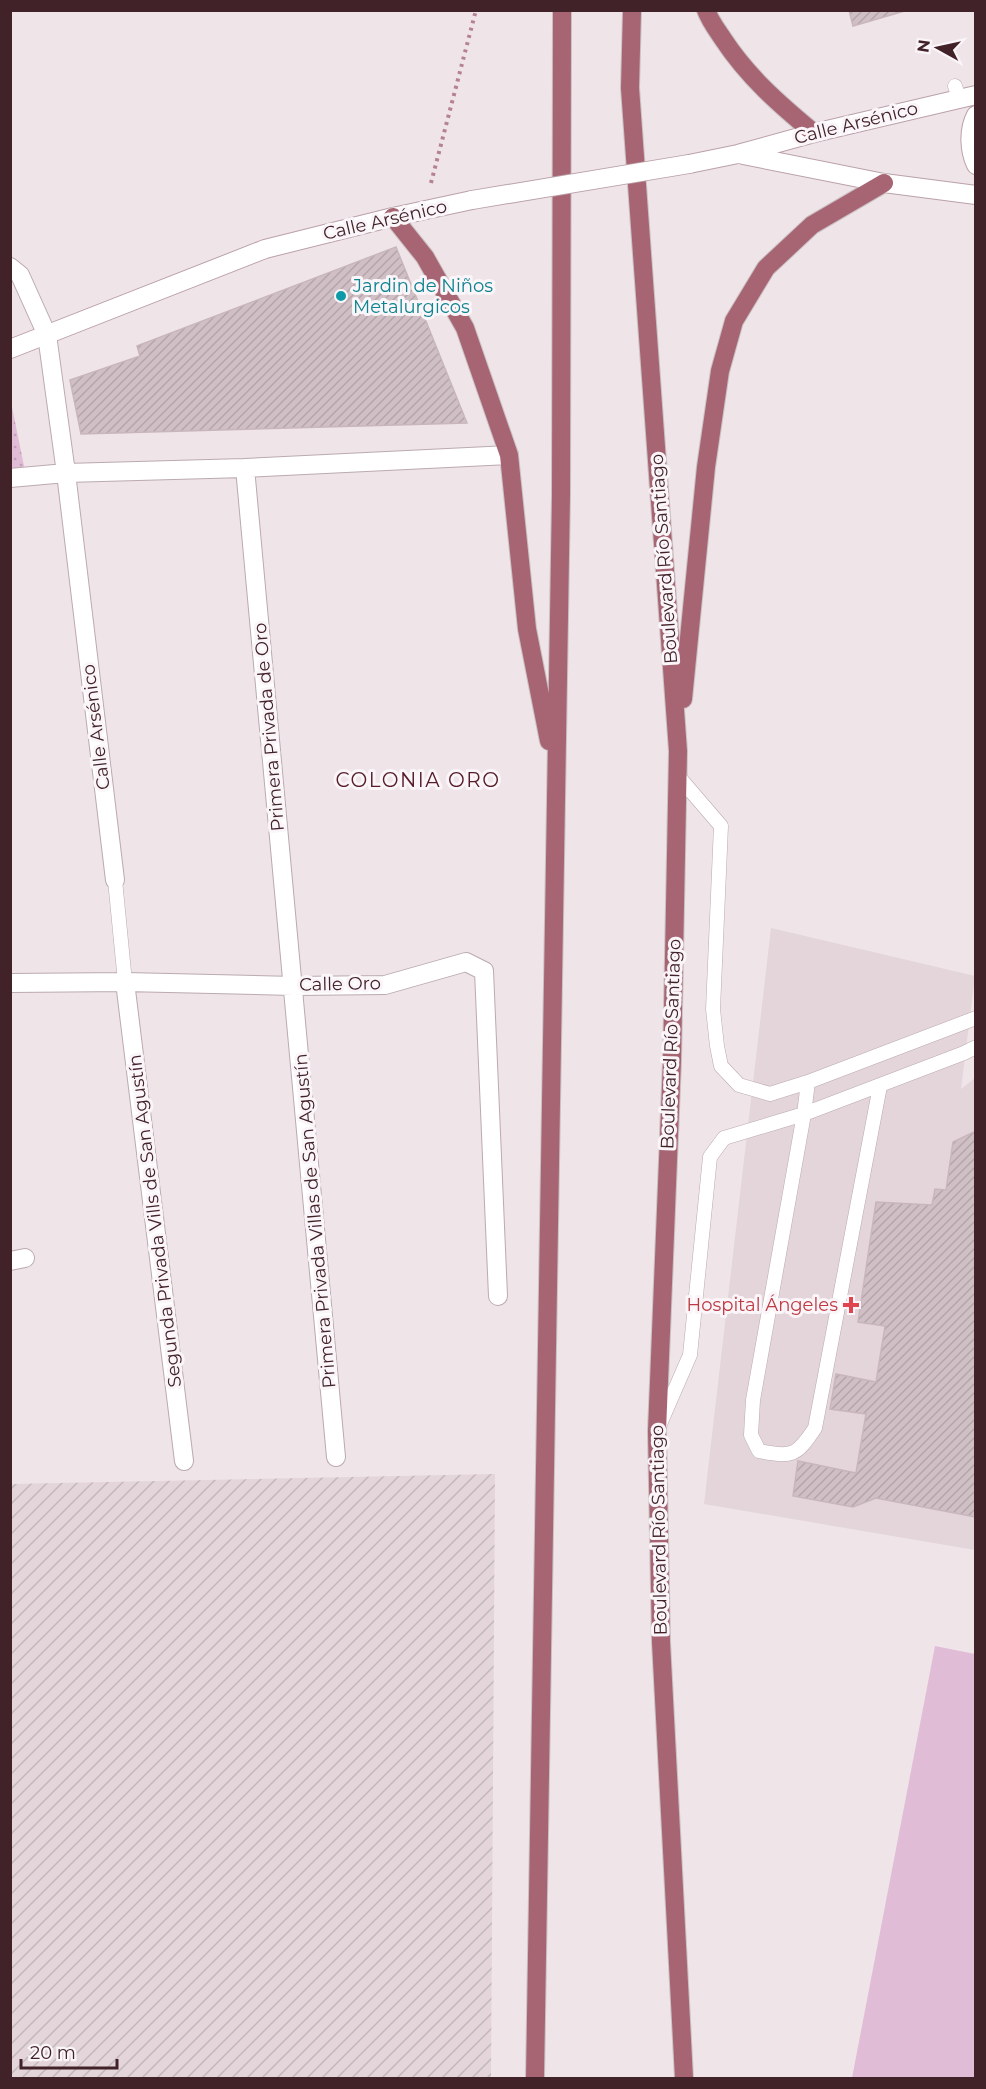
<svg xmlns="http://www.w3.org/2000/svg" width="986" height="2089" viewBox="0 0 986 2089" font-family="Montserrat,sans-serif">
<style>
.built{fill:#e3d5da}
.industrial{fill:url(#industrial-furrows)}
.grass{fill:url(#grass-dots)}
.pitch{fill:#e1bcd6}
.building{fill:url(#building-hatch);stroke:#c9b6bd;stroke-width:1.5}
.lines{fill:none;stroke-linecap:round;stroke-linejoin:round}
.lane-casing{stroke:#bbaaaf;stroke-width:15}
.street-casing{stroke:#bbaaaf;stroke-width:20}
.secondary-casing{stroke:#bba1aa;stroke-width:20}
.primary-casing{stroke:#cac1c3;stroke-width:20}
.path{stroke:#b48290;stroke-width:4;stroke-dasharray:3 4.5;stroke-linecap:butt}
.lane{stroke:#fff;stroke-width:14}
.street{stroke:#fff;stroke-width:18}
.secondary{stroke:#fff;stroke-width:18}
.primary{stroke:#a76574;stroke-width:18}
.secondary-bridge-casing{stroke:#bba1aa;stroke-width:20;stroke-linecap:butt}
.secondary-bridge{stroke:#fff;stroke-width:18}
.culture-dot{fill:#0f9aa8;stroke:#faf5f8;stroke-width:2}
.health-dot{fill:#e0444e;stroke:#faf5f8;stroke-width:2}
.labels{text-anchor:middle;stroke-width:6;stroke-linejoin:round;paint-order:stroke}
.street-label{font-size:18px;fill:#422229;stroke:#faf5f8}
.culture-label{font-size:18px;fill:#0d838f;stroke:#faf5f8;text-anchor:start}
.health-label{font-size:18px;fill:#be3a42;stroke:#faf5f8;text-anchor:end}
.neighbourhood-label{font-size:20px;letter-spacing:1.5px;fill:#561c28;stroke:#faf5f8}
</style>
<defs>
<pattern id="industrial-furrows" width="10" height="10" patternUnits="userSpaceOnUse" patternTransform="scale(1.5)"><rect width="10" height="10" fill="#e3d5da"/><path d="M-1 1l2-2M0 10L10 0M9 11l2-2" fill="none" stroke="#c4b7bb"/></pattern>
<pattern id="grass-dots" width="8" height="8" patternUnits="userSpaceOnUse" patternTransform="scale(1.5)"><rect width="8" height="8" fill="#e1bcd6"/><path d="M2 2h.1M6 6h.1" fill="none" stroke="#c2a1b8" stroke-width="1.8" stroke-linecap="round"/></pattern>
<pattern id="building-hatch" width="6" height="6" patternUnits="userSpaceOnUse" patternTransform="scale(1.5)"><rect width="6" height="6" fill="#d0c0c6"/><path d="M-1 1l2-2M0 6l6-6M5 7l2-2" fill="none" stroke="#b4a5aa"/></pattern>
</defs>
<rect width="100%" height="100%" fill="#efe4e8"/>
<path class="built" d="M771,928L975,976L961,1089L975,1078V1550L704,1504Z"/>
<path class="industrial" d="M495,1474L491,2078H11V1484Z"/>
<path class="grass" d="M11,402L25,471L11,472Z"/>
<path class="pitch" d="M935,1646L975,1654V2078H852Z"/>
<path class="building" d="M849,10H908L853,26Z
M396,247L467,423L81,434L70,380L140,356L137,346Z
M976,1131V1517L876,1498L853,1507L793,1496L798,1461L856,1473L866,1414L830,1409L836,1374L876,1382L885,1326L858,1322L876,1202L932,1205L935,1189L946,1190L953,1142Z"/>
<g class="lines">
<g class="lane-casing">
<path id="lane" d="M955,86L959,98
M678,776L721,826L713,1009L717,1046L721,1066L739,1085L770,1094L808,1082L976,1018
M115,880L125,982
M808,1082L804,1114L753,1400L751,1435L759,1451C792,1457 796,1457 815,1428L880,1086
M660,1424L690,1355L710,1157L724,1138L804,1114L964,1053L976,1047"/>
</g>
<g class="street-casing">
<path id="street" d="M10,267L20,275L47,335L66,473L115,880
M245,468L336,1457
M10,478L66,473L245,468L509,455
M125,982L184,1461
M10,983L125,982L293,986L385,985L466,962L484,971L498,1296
M10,1261L25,1258"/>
</g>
<g class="secondary-casing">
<path id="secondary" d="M976,115C968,130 969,150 976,165
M743,155L884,183L976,195
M689,164L738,154L814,133L976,95
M10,349L265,249L393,217L472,200"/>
</g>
<g class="primary-casing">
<path id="primary" d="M632,10L630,88L678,751L672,1061L657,1431L661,1642L684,2078
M706,10C710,21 717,30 723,39C748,77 779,104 814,133
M393,217L425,257L465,328L509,455L527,629L549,741
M683,699L706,467L720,371L734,321L766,268L812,225L884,183
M535,2078L561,495L562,10"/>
</g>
<path class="path" d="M431,183L476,10"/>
<use href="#lane" class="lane"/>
<use href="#street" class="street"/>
<use href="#secondary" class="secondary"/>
<use href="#primary" class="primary"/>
<g class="secondary-bridge-casing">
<path id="secondary-bridge" d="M472,200L689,164"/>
</g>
<use href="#secondary-bridge" class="secondary-bridge"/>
</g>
<circle class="culture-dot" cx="341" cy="296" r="6"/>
<path class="health-dot" d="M848 1296h6v6h6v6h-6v6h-6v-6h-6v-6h6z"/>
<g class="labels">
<g class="street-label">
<text transform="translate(856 123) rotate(-14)" y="6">Calle Arsénico</text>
<text transform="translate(385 220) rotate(-13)" y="6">Calle Arsénico</text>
<text transform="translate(664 559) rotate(-94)" y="6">Boulevard Río Santiago</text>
<text transform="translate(96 727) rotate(-97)" y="6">Calle Arsénico</text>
<text transform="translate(269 727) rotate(-95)" y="6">Primera Privada de Oro</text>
<text transform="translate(340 984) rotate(-1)" y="6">Calle Oro</text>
<text transform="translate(671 1044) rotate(-88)" y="6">Boulevard Río Santiago</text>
<text transform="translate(155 1221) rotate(-97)" y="6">Segunda Privada Vills de San Agustín</text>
<text transform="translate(315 1221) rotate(-95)" y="6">Primera Privada Villas de San Agustín</text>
<text transform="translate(659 1530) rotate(-91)" y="6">Boulevard Río Santiago</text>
</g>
<g class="culture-label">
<text x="353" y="292">Jardin de Niños<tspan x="353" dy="21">Metalurgicos</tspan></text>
</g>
<g class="health-label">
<text x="838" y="1311">Hospital Ángeles</text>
</g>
<g class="neighbourhood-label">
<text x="418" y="787">COLONIA ORO</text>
</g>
</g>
<rect width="986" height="2089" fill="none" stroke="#422229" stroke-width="24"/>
<g transform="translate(938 48) rotate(278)" stroke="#faf5f8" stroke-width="4.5" paint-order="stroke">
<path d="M0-4.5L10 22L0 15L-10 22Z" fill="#422229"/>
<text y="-9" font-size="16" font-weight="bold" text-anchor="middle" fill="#422229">N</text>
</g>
<path d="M21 2059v9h96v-9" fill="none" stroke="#422229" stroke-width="3"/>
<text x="30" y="2059" font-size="18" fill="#422229" stroke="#faf5f8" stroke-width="4.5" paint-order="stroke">20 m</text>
</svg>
